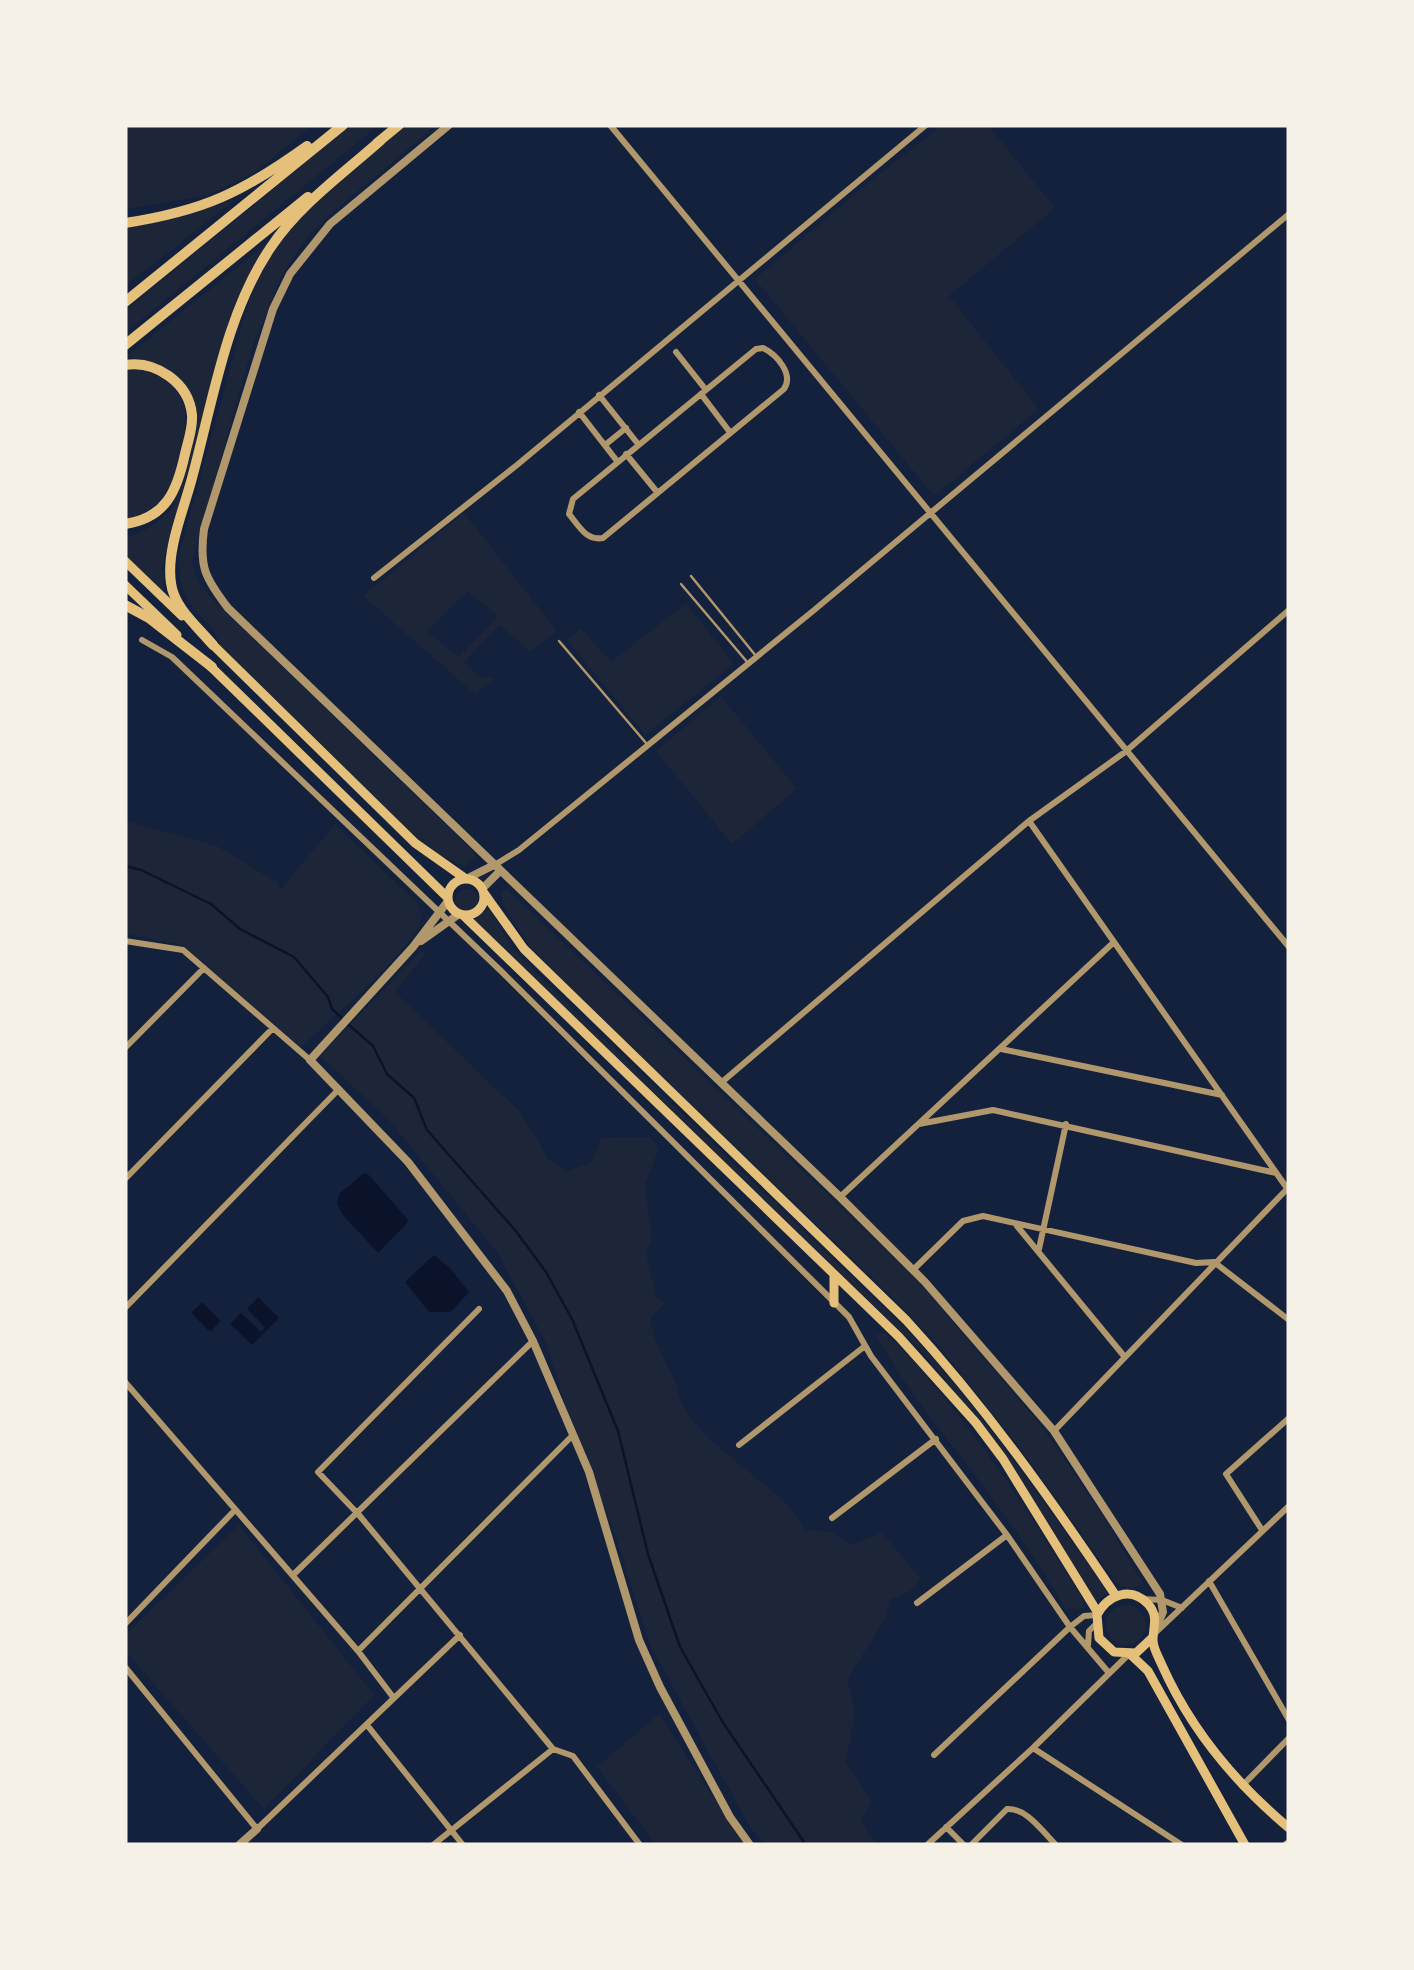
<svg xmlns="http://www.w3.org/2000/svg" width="1414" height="1970" viewBox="0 0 1414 1970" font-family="Jost,sans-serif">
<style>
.green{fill:#1d2539;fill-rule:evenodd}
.water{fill:#0b132b}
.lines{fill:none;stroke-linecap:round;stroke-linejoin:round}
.stream{stroke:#0b132b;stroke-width:2.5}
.service{stroke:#b1986c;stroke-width:2.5}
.minor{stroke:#b1986c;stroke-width:6}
.tertiary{stroke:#b1986c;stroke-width:8}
.primary{stroke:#e5c07b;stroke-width:9}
.motorway{stroke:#e5c07b;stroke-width:10}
</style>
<rect width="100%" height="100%" fill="#14213d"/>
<path class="green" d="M125,125H313L254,173L208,195L125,209Z
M351,125H379L125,333V311Z
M407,125H437L327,217L306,239L284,271L253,344L192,562L198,582L212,599L473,851L476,858L464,866L438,854L396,819L219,645C216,626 201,619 190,604C180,589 179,572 179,555L249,300C260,276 271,250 287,230C320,190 367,157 407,125Z
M942,125H988L1055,208L949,296L1039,409L934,496L755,279L862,188Z
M236,199L125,286V226L171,220Z
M267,243L232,312L162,566L165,595L125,555V535H136L155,524L172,509L197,418L189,389L171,371L127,356Z
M135,368C185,379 192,409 181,455C172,489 163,512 125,519V370Z
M464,513L557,631L530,651L499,625L464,663L481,678H495L475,694L363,596ZM467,591L498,616L459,657L427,631Z
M686,603L734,664L645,735L567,640L581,628L611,662Z
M721,696L797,789L732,844L656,751Z
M125,821L217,846L278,883L280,890L335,824L416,902C420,909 423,915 420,924C408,953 327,1023 301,1047L181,945L125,933Z
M456 900a11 11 0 1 1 22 0a11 11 0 1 1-22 0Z
M507,889L920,1283L1043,1428L1105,1519L1143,1584L1132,1589L1117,1584L1022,1451L937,1344L887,1292L587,1005L528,944L503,905L501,892Z
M489,907L513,949L543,980L909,1332C983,1413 1045,1503 1108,1593L1094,1602C1040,1507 990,1431 919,1349L474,919Z
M422,950L425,954L395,992L520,1112L548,1159L568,1171L592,1162L601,1138L651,1137L658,1150L645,1185L652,1238L646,1253L656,1296L665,1304L650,1319C654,1342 664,1357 673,1377C678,1387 678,1398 684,1407C695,1427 715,1444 732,1458C758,1480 788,1499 805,1530L831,1532L851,1545L882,1533L921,1579L909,1592L890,1600L886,1618L847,1679L855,1712L846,1762L871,1801L860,1821L877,1845H765L751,1829L650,1645L613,1528L579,1448L546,1343L497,1252L388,1119L320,1056Z
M884,1333C906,1349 925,1374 942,1395C995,1459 1040,1529 1083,1600L1084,1608L1066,1609C1035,1557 1001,1509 965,1462C933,1421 901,1381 876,1335Z
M239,1525L374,1695L264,1809L125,1651V1635Z
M1106 1625a20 20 0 1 1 40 0a20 20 0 1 1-40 0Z
M659,1714L744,1845H656L597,1767Z"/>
<path class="water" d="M364,1173L369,1175L409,1221L378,1253L342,1214L337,1203L340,1193Z
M434,1255L450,1268L469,1292L451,1312H429L405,1282Z
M258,1297L279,1318L252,1345L230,1324L241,1313L261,1332L265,1327L247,1309Z
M202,1302L221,1321L210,1332L191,1313Z"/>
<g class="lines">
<path class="stream" d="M125,866L141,870L211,904L240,929L294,957L328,997L332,1009L343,1019
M349,1025L373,1046L387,1074L414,1098L427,1130L515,1230L546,1272L572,1319L618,1431L648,1554L680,1647L722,1721L806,1845"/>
<path class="service" d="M691,576L756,656
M681,584L748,663
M559,641L646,743"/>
<path class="minor" d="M610,125L1289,947
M763,348C777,355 794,374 784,389L603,538C586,541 579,526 569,514L573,499L756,349Z
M676,352L706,390
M701,394L729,431
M599,395L638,444
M579,412L617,461
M605,445L626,428
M626,454L657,492
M374,578L517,465L926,125
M142,640L172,657L501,971L849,1317L871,1356L1007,1535L1070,1627L1109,1673
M1029,821L1289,1191
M493,866L519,850L813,611L1289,214
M125,941L183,950L310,1060
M125,1048L204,968
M1001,1049L1222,1095
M722,1082L1029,821L1125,752L1289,610
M919,1124L993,1110L1276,1173
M125,1179L273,1028
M840,1197L1114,942
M1017,1226L1124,1356
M1039,1249L1066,1124
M913,1270L963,1221L983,1216L1196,1263L1214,1262L1289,1320
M125,1308L339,1089
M479,1309L318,1472L359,1515L553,1749L573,1756L640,1845
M125,1382L358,1651L393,1697
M1054,1431L1288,1188
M739,1445L865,1346
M832,1518L936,1439
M1262,1530L1226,1474L1289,1418
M293,1575L533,1341
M1209,1581L1289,1720
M1141,1599L1162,1600L1182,1608
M917,1603L1007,1535
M125,1624L235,1510
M1156,1632L1289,1506
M1088,1645L1089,1631L1096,1624
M358,1651L573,1435
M125,1667L257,1829L460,1635
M367,1725L463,1845
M1033,1748L1182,1845
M934,1755L1070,1627L1084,1616L1097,1615
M1242,1786L1289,1738
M946,1827L964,1845
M433,1845L553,1749
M927,1845L1033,1748L1128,1655
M971,1845L1007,1809C1027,1808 1042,1831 1056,1845"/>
<path class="tertiary" d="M449,125L330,224L290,274L273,309L204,529C199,567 205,578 228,608L840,1197L925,1282L1054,1431L1160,1594L1163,1612L1156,1628
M466,879L492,866
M482,889L499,872
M448,901L413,947L310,1060L408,1162L507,1291L533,1341L589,1472L639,1640L660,1687L730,1817L750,1845
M421,941L459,914
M239,1845L257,1829"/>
<path class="primary" d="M125,561L182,616
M125,585L177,635
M208,640L415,843L466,879
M207,663L448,898
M448 897a18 18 0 1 1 36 0a18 18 0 1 1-36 0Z
M484,893L524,949L906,1320C985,1406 1051,1499 1116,1596
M464,916L899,1337L976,1423L1003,1459L1098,1613
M834,1274V1303
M1152,1638L1136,1653L1114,1652L1099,1638L1097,1615C1107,1596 1130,1585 1148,1604C1159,1616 1153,1627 1153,1640C1153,1648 1158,1656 1161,1663C1190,1729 1234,1782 1289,1828
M1130,1654L1148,1671L1245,1845
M1287,1845L1289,1844"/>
<path class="motorway" d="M377,143L399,125
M125,223C204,211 243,192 307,146
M125,302L343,125
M125,345L308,197
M125,365C156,360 189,383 192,415C193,428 188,441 185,454C177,491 166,518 125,524
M125,605L149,618L212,667
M213,645C198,627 174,608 171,583C166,550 184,509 192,478C213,401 226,313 271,247C299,205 344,173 381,140"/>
</g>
<rect width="1414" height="1970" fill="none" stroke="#f6f1e7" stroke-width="255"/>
</svg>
